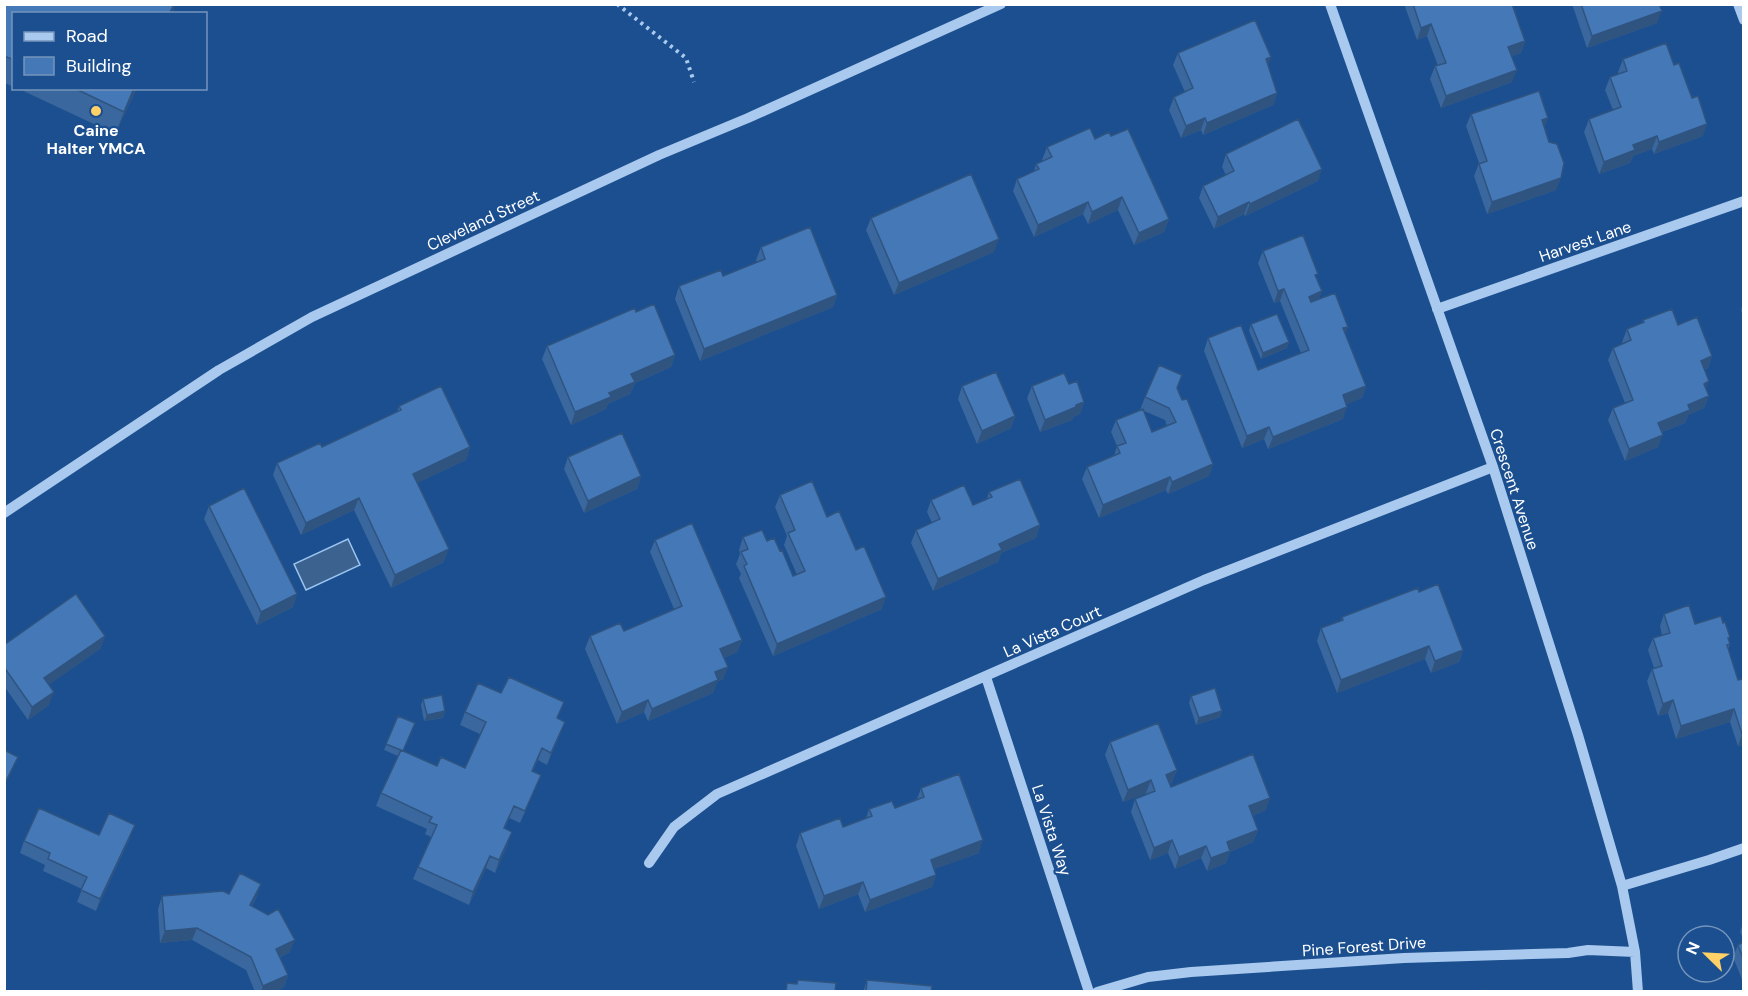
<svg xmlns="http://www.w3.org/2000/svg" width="1748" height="996" viewBox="0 0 1748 996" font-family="'DM Sans',sans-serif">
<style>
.water{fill:#3c6290;stroke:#9cc4f0;stroke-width:1.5}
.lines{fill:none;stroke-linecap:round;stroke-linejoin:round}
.path{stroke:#a9c9ee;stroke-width:4;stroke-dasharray:3 4.5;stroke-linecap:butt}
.minor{stroke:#a9c9ee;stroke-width:10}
.wall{fill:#3a679d;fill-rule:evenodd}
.shaded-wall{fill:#305480}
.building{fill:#4478b7;stroke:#305480;stroke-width:1.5}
.poi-dot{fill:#ffd166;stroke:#1b4f8f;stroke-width:2}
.labels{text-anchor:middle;stroke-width:4.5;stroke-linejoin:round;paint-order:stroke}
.poi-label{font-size:16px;font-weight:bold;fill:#fff;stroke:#1b4f8f}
.street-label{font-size:16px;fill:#fff;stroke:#1b4f8f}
</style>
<rect width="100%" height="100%" fill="#1b4f8f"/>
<path class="water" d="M348,539L360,565L306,590L294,564Z"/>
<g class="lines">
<path class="path" d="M617,4L686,58L694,82"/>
<path class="minor" d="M1330,4L1493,467L1578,735L1622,886L1635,952L1638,992
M1738,4L1744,20
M1437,309L1744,201
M4,513L219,370L312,317L659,155L748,118L1001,4
M986,677L1089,992
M649,863L674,827L717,794L1204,580L1493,467
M1622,886L1709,860L1744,848
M1097,992L1148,977L1191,972L1404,958L1568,953L1588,950L1635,952"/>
</g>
<path class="wall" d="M4,4L14,14V87L4,83Z
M1404,4H1512L1525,41L1521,53L1512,56V82L1441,108L1430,79L1435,66H1438L1427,36L1417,40Z
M1572,4H1659L1657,23L1587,48Z
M1178,53L1268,66L1277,93L1273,105L1203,135L1201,130L1181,138L1169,110L1174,97L1185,92L1173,65Z
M1623,59L1703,136L1654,154L1652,149L1633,156L1630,163L1599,174L1584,132L1589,119L1613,110L1605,90L1610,77L1619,74L1618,72Z
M17,88H137L115,134Z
M1471,114L1548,118L1544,127L1556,190L1487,214L1474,176L1479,163L1466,126Z
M1111,136L1169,219L1164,232L1134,245L1118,210L1088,224L1083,214L1034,237L1013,191L1017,179L1034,171L1036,164L1043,161L1042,160L1047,147Z
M1226,154L1318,181L1245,216L1244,214L1214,229L1199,198L1203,186L1226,175L1222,167Z
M871,218L994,252L894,295L866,230Z
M761,247L837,295L833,307L700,361L675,299L679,286L723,276L757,262L756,260Z
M1263,251L1317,278L1322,291L1319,298L1345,334L1366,386L1362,398L1346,404L1343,419L1268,449L1264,439L1242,448L1204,351L1208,338L1258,370L1301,353L1280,301L1274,303L1258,263Z
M1743,302V317L1741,310Z
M636,312L675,355L671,367L635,383L630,394L608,404L606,409L571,425L542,359L547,346Z
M1643,320L1678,325L1712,356L1708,368L1704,370L1706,389L1709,396L1704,408L1688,415L1685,423L1662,432L1658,447L1625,461L1608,420L1613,408L1625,403L1608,360L1613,348L1623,344L1622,342L1627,329L1642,323Z
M1251,324L1289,342L1287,348L1261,359L1249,331Z
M1069,384L1084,402L1080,414L1073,417L1072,420L1040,432L1027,398L1032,386Z
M962,386L1015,416L1011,428L977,444L958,399Z
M1177,389L1213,464L1209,476L1168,494L1166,490L1099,518L1082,479L1087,467L1114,456L1117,446L1111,432L1116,420L1140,410L1145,397ZM1144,411L1165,420L1167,426L1152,432Z
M399,406L470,447L466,460L417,483L444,562L391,588L354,510L301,535L273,475L277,463L322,447L397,412Z
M568,457L641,476L637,489L584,513L564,469Z
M989,492L1040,525L1036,538L1001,553L998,562L933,591L911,543L916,530L932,523L927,512L931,500L973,505L987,499Z
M780,495L827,517L882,609L773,656L739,578L741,574L736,564L740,554L739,550L743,537L767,541L780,551L793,576L797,575L784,545L787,536L775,507Z
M209,506L297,594L293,607L257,625L204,519Z
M655,540L742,640L737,652L724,658L728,667L723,679L717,682L713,693L648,721L644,712L617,724L585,649L590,636L624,631L674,609L650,552Z
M1419,592L1463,650L1459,662L1431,673L1425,659L1337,693L1317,641L1321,628L1341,621L1342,617Z
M1664,614L1695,624L1729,641L1730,644L1728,650L1738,680L1743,679V745L1738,746L1730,722L1676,739L1668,713L1658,716L1647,681L1652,669L1654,668L1648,650L1653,638L1662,635L1660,626Z
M105,636L100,649L48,685L49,705L28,720L4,686V645Z
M1191,696L1222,711L1220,717L1196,725L1189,703Z
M423,699L445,711L443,718L424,721L421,705Z
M465,712L557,718L565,722L547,765L538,760L533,771L536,787L520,823L509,818L505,828L508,844L495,873L486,868L469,905L413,879L418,867L431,837L425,834L427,829L376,806L381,793L398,756L384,750L398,716L403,751L437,766L465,768L480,734L460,725Z
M1110,742L1177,770L1172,782L1170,784L1171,787L1266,810L1252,816L1258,830L1253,842L1230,852L1226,863L1207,871L1201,858L1175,869L1168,853L1150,860L1131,812L1135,799L1147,795L1146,793L1123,802L1105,755Z
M921,788L979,853L934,869L936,875L932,887L865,912L858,894L819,909L796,846L800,833L843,827L866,818L869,809L895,808L917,799Z
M99,835L130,838L96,911L77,902L82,889L43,871L45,865L20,853L24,841Z
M229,894L257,896L252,906L290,952L280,957L288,975L284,987L274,992H255L246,970L192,940L160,943L158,909L162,896Z
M1743,923V939L1740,932Z
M1743,942V982L1733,957L1738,945Z
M867,980L931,992H863Z"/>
<path class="shaded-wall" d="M174,4H176L172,14H169Z
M1662,11L1657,23L1587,48L1592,36Z
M1431,24L1427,36L1417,40L1421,28Z
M1525,41L1521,53L1503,59L1508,47Z
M1271,57L1267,69L1266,59Z
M1517,70L1512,82L1441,108L1446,96Z
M134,88H137L115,134L124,112Z
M1277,93L1273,105L1203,135L1207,123Z
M1205,118L1201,130L1181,138L1186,126Z
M1548,118L1543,130L1542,120Z
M1707,124L1703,136L1654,154L1659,142Z
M1657,136L1652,149L1633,156L1630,163L1599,174L1604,162L1633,145Z
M1322,169L1318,181L1245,216L1250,204Z
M1561,178L1556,190L1487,214L1492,202Z
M1122,197L1118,210L1088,224L1092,212Z
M1088,202L1083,214L1034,237L1038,225Z
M1249,202L1244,214L1214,229L1218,217Z
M1169,219L1164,232L1134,245L1139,233Z
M999,239L994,252L894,295L899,283Z
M1284,289L1280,301L1274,303L1278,291Z
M1322,291L1317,304L1304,309L1309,297Z
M837,295L833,307L700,361L704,349Z
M1348,327L1344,339L1343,328Z
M1289,342L1287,348L1261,359L1263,353Z
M675,355L671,367L635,383L630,394L608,404L606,409L571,425L575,412L609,393L631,374Z
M1712,356L1708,368L1696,373L1701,361Z
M1709,381L1705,394L1704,384Z
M1366,386L1362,398L1338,408L1343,395Z
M1709,396L1704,408L1688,415L1685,423L1653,435L1658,423L1688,405Z
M1084,402L1080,414L1073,417L1072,420L1040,432L1045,420Z
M1347,407L1343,419L1268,449L1273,437Z
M1015,416L1011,428L977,444L982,431Z
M1269,427L1264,439L1242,448L1247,436Z
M1663,435L1658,447L1625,461L1629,449Z
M470,447L466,460L409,487L413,474Z
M1213,464L1209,476L1168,494L1172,482Z
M641,476L637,489L584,513L588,501Z
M1170,477L1166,490L1099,518L1103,505Z
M359,498L354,510L301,535L306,523Z
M1040,525L1036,538L1001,553L998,562L933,591L938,579L999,544Z
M449,549L444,562L391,588L395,575Z
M297,594L293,607L257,625L261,612Z
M886,597L882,609L773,656L777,644Z
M105,636L100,649L40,691L44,678Z
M742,640L737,652L716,662L720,649Z
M1429,646L1425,659L1337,693L1341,680Z
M1463,650L1459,662L1431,673L1435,661Z
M728,667L723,679L717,682L713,693L648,721L652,709L715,672Z
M54,692L49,705L28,720L32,707Z
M648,700L644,712L617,724L622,712Z
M1673,700L1668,713L1658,716L1663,704Z
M1734,709L1730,722L1676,739L1681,726Z
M445,711L443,718L424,721L427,715Z
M1222,711L1220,717L1196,725L1199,718Z
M565,722L560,734L547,765L551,753Z
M1742,734H1743V745L1738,746Z
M542,748L538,760L527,783L532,771Z
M18,757L13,769L4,788V785Z
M1177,770L1172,782L1162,787L1166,775Z
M1151,780L1146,793L1123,802L1128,790Z
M1270,798L1266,810L1244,819L1249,806Z
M135,825L130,838L96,911L100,899Z
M1258,830L1253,842L1230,852L1226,863L1207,871L1211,858L1227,842Z
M512,832L508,844L495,873L499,860Z
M983,840L979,853L926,872L931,860Z
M1172,840L1168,853L1150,860L1154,848Z
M1206,846L1201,858L1175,869L1179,857Z
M490,856L486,868L469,905L473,892Z
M936,875L932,887L865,912L870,900Z
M863,882L858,894L819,909L824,896Z
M261,884L257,896L245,918L250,905Z
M197,928L192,940L160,943L165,931Z
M295,940L290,952L272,961L276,949Z
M288,975L284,987L274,992H261L263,986Z"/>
<path class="building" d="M4,4H174L169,14H14V60L4,56Z
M1413,4H1512L1525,41L1508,47L1517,70L1446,96L1435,66L1446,63L1431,24L1421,28Z
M1581,4H1659L1662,11L1592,36Z
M1255,20L1271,57L1266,59L1277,93L1207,123L1205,118L1186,126L1174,97L1193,88L1178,53Z
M1666,43L1674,65L1679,63L1692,98L1698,96L1707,124L1659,142L1657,136L1633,145L1635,150L1604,162L1589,119L1621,107L1610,77L1627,71L1623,59Z
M74,88H134L124,112Z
M1539,91L1548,118L1542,120L1549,142L1557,144L1564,163L1561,178L1492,202L1479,164L1487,161L1471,114Z
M1298,119L1322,169L1250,204L1249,202L1218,217L1203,186L1234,171L1226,154Z
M1090,128L1095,139L1109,132L1111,136L1128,129L1169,219L1139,233L1122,197L1092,212L1088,202L1038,225L1017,179L1039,169L1036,164L1052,157L1047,147Z
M971,174L999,239L899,283L871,218Z
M810,227L837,295L704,349L679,286L721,270L723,276L765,259L761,247Z
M1303,235L1318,274L1315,275L1322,291L1309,297L1311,302L1335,293L1348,327L1343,328L1366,386L1343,395L1347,407L1273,437L1269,427L1247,436L1208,338L1241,325L1258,370L1309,350L1284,289L1278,291L1263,251Z
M654,304L675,355L631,374L635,382L609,393L611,397L575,412L547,346L635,308L636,312Z
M1672,309L1678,325L1697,317L1712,356L1701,361L1709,381L1704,384L1709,396L1688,405L1690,410L1658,423L1663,435L1629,449L1613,408L1633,400L1613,348L1631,340L1627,329L1644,322L1643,320Z
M1277,314L1289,342L1263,353L1251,324Z
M1159,365L1182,375L1177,388L1182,400L1187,399L1213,464L1172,482L1170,477L1103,505L1087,467L1120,453L1117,446L1126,443L1116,420L1143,409L1152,432L1176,422L1169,408L1145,397Z
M996,372L1015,416L982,431L962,386Z
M1064,373L1069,384L1077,381L1084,402L1076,405V407L1045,420L1032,386Z
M441,386L470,447L413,474L449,549L395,575L359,498L306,523L277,463L320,443L322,447L401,410L399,406Z
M622,433L641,476L588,501L568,457Z
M1020,479L1040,525L999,544L1002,550L938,579L916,530L940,519L931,500L964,485L973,505L992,497L989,492Z
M812,481L827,517L839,511L856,550L864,546L886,597L777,644L744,566L747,564L741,552L748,549L743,537L762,530L767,541L774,538L780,551L782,550L793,576L805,571L788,533L795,530L780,495Z
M244,488L297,594L261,612L209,506Z
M692,523L742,640L720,649L728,667L715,672L718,680L652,709L648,700L622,712L590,636L620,623L624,631L682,606L655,540Z
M1438,584L1463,650L1435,661L1429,646L1341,680L1321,628L1343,620L1342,617L1418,588L1419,592Z
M76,594L105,636L44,678L54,692L32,707L4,667V645Z
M1689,605L1695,624L1721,616L1723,623L1725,622L1730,637L1728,638L1730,644L1727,645L1738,680L1743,679V734H1742L1734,709L1681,726L1673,700L1663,704L1652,669L1662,666L1653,638L1670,633L1664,614Z
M509,677L564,702L557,718L565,722L551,753L542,748L532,771L541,775L525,811L514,806L504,828L512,832L499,860L490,856L473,892L418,867L437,825L429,822L432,817L381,793L401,750L437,766L441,757L465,768L486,722L465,712L478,683L501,693Z
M1215,688L1222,711L1199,718L1191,696Z
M442,695L445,711L427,715L423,699Z
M398,716L415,723L403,751L386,744Z
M1158,723L1177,770L1166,775L1171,787L1253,754L1270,798L1249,806L1258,830L1227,842L1230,851L1211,858L1206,846L1179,857L1172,840L1154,848L1135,799L1155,791L1151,780L1128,790L1110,742Z
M4,750L18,757L4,785Z
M959,774L983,840L931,860L936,875L870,900L863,882L824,896L800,833L840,818L843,827L872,816L869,809L892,801L895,808L924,797L921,788Z
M39,808L99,835L109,813L135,825L100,899L81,890L87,877L48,859L50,853L24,841Z
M240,873L261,884L250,905L268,915L278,909L295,940L276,949L288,975L263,986L251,957L197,928L165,931L162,896L223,891L229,894Z
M1743,942V958L1738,945Z
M798,980L836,983L835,992H786L787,983L797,984Z
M867,980L932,986L931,992H866Z
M1487,990V992H1464Z"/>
<circle class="poi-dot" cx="96" cy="111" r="6"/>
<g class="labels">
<g class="poi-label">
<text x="96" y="136">Caine<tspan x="96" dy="18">Halter YMCA</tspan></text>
</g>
<g class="street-label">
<text transform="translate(483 220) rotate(-25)" y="6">Cleveland Street</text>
<text transform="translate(1585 241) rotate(-19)" y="6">Harvest Lane</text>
<text transform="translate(1515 489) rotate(72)" y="6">Crescent Avenue</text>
<text transform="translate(1052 631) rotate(-24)" y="6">La Vista Court</text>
<text transform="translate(1052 830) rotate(72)" y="6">La Vista Way</text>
<text transform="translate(1364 946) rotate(-4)" y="6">Pine Forest Drive</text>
</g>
</g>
<rect width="1748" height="996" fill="none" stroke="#ffffff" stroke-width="12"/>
<rect x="12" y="12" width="195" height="78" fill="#1b4f8f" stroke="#7695bc" stroke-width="1.5"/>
<rect x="24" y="32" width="30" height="9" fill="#a9c9ee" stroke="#7695bc" stroke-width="1.5"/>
<text x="66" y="42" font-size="18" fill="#ffffff">Road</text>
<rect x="24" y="57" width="30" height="18" fill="#4478b7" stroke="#7695bc" stroke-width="1.5"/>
<text x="66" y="72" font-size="18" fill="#ffffff">Building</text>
<g transform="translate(1706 954) rotate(294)"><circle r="28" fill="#1b4f8f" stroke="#7695bc" stroke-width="1.5"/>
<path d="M0-4.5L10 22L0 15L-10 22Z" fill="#ffd166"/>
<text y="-9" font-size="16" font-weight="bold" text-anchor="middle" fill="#ffffff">N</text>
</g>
</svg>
